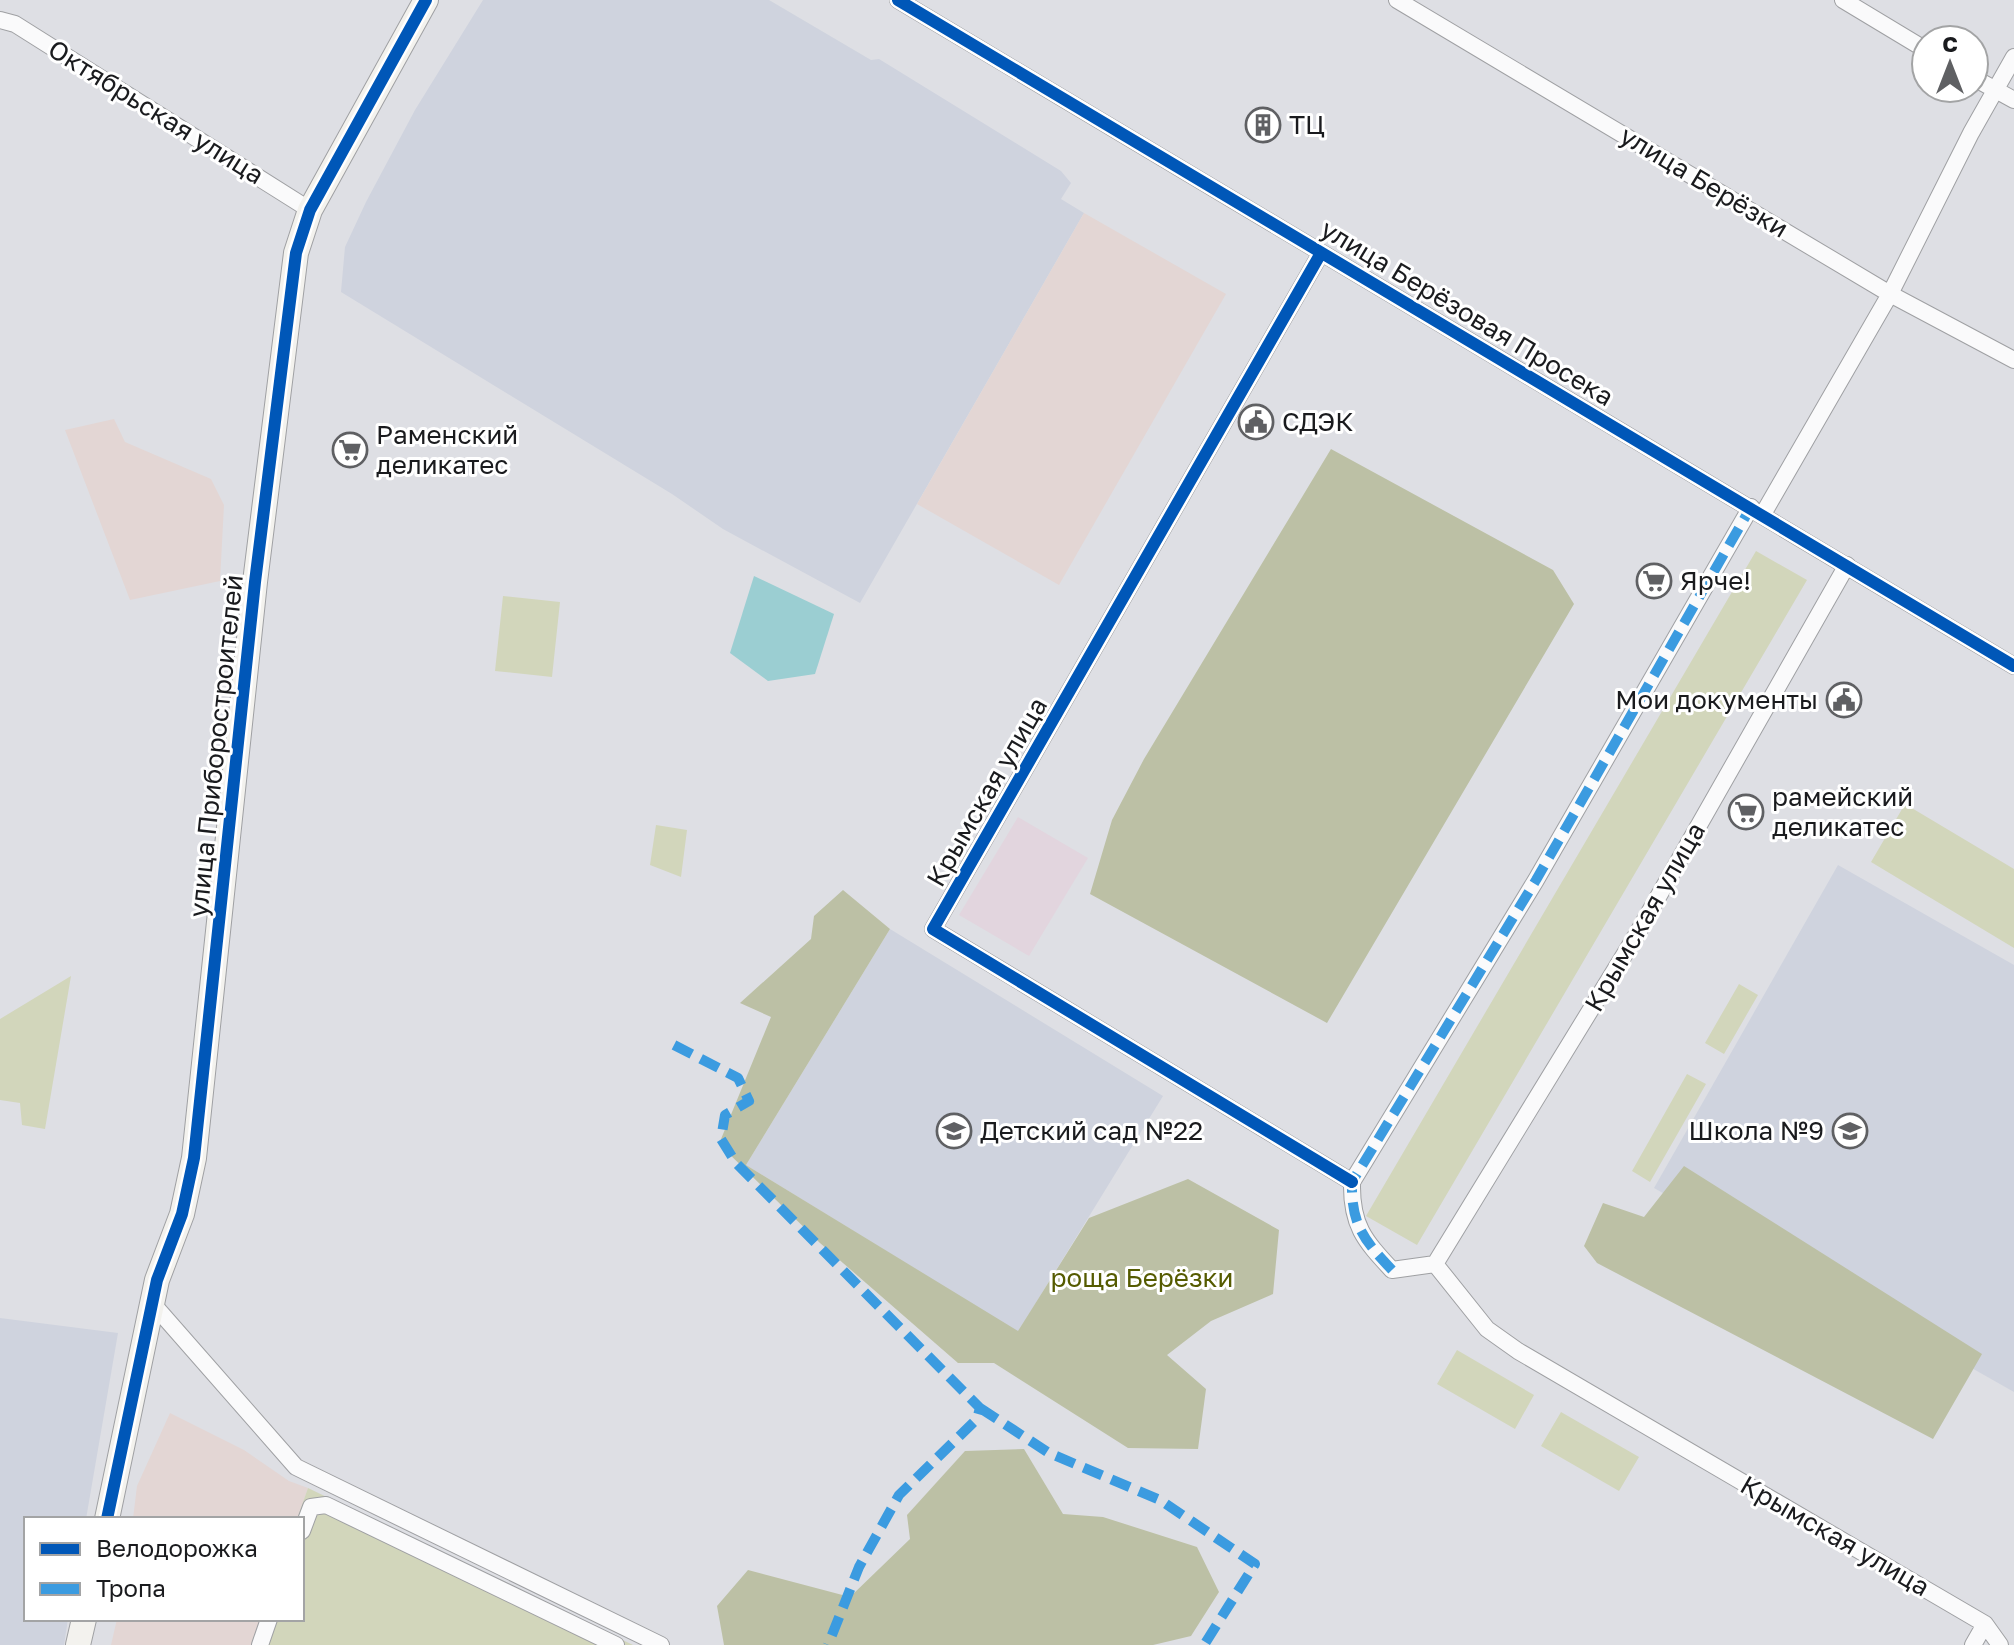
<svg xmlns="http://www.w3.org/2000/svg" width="2014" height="1645" viewBox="0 0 2014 1645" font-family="'Golos Text',sans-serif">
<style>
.built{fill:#cfd3de}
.industrial{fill:#e3d6d4}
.medical{fill:#e2d5de}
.green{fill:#d2d6bb}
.forest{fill:#bcc0a5}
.water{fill:#9bced2}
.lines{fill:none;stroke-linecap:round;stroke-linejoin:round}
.street-casing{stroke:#9fa0a3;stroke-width:18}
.secondary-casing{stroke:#9fa0a3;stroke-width:26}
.street{stroke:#fafafb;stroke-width:16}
.secondary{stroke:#f3f2ee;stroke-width:24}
.quiet{stroke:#3b9be0;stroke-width:10;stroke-dasharray:20 10;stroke-linecap:butt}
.cycleway-casing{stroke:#fff;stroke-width:17}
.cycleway{stroke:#0057b8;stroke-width:12}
.labels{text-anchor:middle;stroke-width:6;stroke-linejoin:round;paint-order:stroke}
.street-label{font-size:26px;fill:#1a1b1e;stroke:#fff}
.poi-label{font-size:26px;fill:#1a1b1e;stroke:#fff;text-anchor:start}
.park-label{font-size:26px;fill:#555b00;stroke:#fff}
</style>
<rect width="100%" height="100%" fill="#dedfe4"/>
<path class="built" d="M483,0H769L871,60L879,59L1061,171L1071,183L1061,199L1084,213L860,603L723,529L672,494L341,292L345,247L366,202L415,110Z
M1838,865L2014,965V1392L1654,1188Z
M890,929L1163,1096L1018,1332L746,1165Z
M0,1318L118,1333L86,1519H26V1619H68L64,1645H0Z"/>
<path class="industrial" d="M1084,213L1226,294L1059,585L917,504Z
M114,419L125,442L211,479L224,505L220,581L130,600L65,430Z
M170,1413L244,1450L289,1481L308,1488L297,1519H133L137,1486Z
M117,1619H261L252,1645H111Z"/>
<path class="medical" d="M1018,817L1088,858L1029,956L959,915Z"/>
<path class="green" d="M1756,551L1807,580L1417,1245L1366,1216Z
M503,596L560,602L552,677L495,671Z
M1905,804L2014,869V948L1871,862Z
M656,825L687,830L681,877L650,865Z
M71,976L45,1129L22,1125L20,1103L0,1100V1019Z
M1739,984L1758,995L1724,1054L1705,1043Z
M1687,1074L1706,1084L1650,1182L1632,1171Z
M1457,1350L1534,1395L1515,1429L1437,1384Z
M1561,1412L1639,1457L1619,1491L1541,1446Z
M308,1488L633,1645H252L261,1619H302V1519H297Z"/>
<path class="forest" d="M1331,449L1553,570L1574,604L1327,1023L1090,894L1112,820L1144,759Z
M843,890L890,929L746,1165L1018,1331L1089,1218L1188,1179L1279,1230L1273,1294L1211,1321L1167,1355L1206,1389L1198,1449L1128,1448L994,1363H958L820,1243L719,1144L771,1017L740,1003L811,939L814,916Z
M1684,1166L1982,1354L1933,1439L1597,1263L1584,1246L1603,1203L1644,1217Z
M1024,1449L1063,1514L1103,1517L1197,1547L1219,1592L1191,1636L1153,1645H724L717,1606L748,1570L850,1597L910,1539L907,1515L965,1451Z"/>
<path class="water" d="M754,576L834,614L815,674L768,681L730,653Z"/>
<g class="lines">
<g class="street-casing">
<path id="street" d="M898,0L2014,666
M1397,0L1890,294L2014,360
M1843,0L1926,50
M0,20L15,24L310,210
M1974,78L2014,100
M1321,253L933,929L1352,1182
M1763,514L1890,294L1971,133L2014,57
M1435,1264L1392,1270C1364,1240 1351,1225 1352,1182L1536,880L1751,507
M1435,1264L1637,934L1847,565
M1435,1264L1487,1329L1518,1351L1985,1624L2000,1645
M153,1304L296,1467L661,1645
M302,1531L311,1507L326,1505L616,1645
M260,1645L269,1619
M1973,1645L1985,1624"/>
</g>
<g class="secondary-casing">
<path id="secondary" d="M107,1519L157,1280L182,1214L194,1158L255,582L296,253L310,210L426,0
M78,1645L84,1619"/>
</g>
<use href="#street" class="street"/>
<use href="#secondary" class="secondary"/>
<path class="quiet" d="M674,1045L738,1078L749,1101L725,1115L721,1139L736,1163L980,1408L977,1419L899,1495L859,1567L828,1645
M1392,1270C1364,1240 1351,1225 1352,1182L1536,880L1751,507
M980,1408L1049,1453L1160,1500L1255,1564L1204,1645"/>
<g class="cycleway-casing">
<path id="cycleway" d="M898,0L2014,666
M1321,253L933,929L1352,1182
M107,1519L157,1280L182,1214L194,1158L255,582L296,253L310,210L426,0"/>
</g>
<use href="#cycleway" class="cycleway"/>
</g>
<defs>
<g id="building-ring" transform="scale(1.8)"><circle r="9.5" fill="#fff" stroke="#5f6063" stroke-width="1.5"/><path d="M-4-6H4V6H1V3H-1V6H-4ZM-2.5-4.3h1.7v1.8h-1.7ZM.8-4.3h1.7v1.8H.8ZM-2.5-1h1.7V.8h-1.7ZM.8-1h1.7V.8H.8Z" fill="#5f6063"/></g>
<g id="civic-ring" transform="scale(1.8)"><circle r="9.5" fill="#fff" stroke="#5f6063" stroke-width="1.5"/><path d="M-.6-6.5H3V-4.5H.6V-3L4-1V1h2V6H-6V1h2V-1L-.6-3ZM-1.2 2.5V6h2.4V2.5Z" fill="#5f6063"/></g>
<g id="supermarket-ring" transform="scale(1.8)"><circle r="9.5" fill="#fff" stroke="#5f6063" stroke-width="1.5"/><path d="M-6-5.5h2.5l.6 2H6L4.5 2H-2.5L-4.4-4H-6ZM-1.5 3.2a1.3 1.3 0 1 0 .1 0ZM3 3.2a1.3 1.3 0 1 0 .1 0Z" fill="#5f6063"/></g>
<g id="school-ring" transform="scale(1.8)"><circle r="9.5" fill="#fff" stroke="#5f6063" stroke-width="1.5"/><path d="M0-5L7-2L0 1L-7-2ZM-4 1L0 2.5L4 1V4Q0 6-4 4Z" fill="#5f6063"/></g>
</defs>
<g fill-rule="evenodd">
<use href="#building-ring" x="1263" y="125"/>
<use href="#civic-ring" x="1256" y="422"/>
<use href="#supermarket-ring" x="350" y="450"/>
<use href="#supermarket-ring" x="1654" y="581"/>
<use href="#civic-ring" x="1844" y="700"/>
<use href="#supermarket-ring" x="1746" y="812"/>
<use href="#school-ring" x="954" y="1131"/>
<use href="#school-ring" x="1850" y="1131"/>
</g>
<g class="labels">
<g class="street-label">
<text transform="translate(156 112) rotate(32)" y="9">Октябрьская улица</text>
<text transform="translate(1704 182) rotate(31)" y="9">улица Берёзки</text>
<text transform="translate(1467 313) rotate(31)" y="9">улица Берёзовая Просека</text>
<text transform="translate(216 746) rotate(-84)" y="9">улица Приборостроителей</text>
<text transform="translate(987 792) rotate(-60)" y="9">Крымская улица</text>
<text transform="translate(1645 917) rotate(-60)" y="9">Крымская улица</text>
<text transform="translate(1835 1536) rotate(30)" y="9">Крымская улица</text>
</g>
<g class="poi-label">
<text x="1289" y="134">ТЦ</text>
<text x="1282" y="431">СДЭК</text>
<text x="376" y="444">Раменский<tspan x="376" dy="30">деликатес</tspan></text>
<text x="1680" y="590">Ярче!</text>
<text x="1818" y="709" text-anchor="end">Мои документы</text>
<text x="1772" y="806">рамейский<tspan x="1772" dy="30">деликатес</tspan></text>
<text x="980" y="1140">Детский сад №22</text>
<text x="1824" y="1140" text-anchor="end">Школа №9</text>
</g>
<g class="park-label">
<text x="1142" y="1287">роща Берёзки</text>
</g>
</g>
<rect x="24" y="1517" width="280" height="104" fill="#ffffff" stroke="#a3a4a5" stroke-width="2"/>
<rect x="40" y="1543" width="40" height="12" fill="#0057b8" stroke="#a3a4a5" stroke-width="2"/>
<text x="96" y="1557" font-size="24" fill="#1a1b1e">Велодорожка</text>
<rect x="40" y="1583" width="40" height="12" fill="#3b9be0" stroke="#a3a4a5" stroke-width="2"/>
<text x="96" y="1597" font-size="24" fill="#1a1b1e">Тропа</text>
<g transform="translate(1950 64)"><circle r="38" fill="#ffffff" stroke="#a3a4a5" stroke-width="2"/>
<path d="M0-6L14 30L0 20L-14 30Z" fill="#5f6063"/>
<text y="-12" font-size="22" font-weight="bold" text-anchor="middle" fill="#1a1b1e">С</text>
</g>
</svg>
